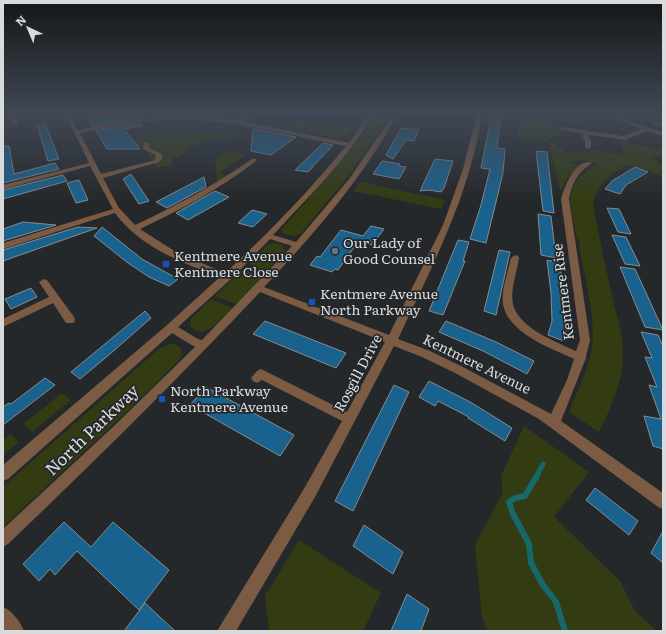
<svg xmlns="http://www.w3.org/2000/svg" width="666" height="634" viewBox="0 0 666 634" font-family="Literata,serif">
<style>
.green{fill:#333b13}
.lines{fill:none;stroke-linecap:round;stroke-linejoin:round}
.stream-far1{stroke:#16686b;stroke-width:5}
.stream{stroke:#16686b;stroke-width:6}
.building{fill:#1a628e;stroke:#888b8e}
.minor{fill:#7b5b43;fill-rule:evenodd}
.worship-dot{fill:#6b7280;stroke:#25282a;stroke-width:1.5}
.transit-dot{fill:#1a4fb4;stroke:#25282a;stroke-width:1.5}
.labels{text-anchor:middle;stroke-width:3.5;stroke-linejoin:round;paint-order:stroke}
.poi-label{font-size:14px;fill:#d8dadc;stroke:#25282a;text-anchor:start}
.street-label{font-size:14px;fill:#d8dadc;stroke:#25282a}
.near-street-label{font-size:17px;fill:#d8dadc;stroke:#25282a}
</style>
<rect width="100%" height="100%" fill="#25282a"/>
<path class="green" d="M377,113H391C365,156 334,195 301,233L295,236L285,234L282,231L283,228L353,147Z
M526,113H564L579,122L553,119V126L561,131L560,134L547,140L569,153L593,150L623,155V147L618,139L627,140L630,143L663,150V156H652L663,167V170L659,171L663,174V177L629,164C609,175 598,182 593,205C599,237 606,269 613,300C617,318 623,333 623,351C624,378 611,408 599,432L569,412C576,394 585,376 590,357C599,327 584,276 579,245L580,241L577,238C570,201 561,188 596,164C585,159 580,160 571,162L576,165L577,168L568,176L561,190H560L549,142L518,139V121L512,118Z
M301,120L354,127L347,136L336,138L276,125Z
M162,132C186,131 211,135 235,135L233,139C209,137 195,139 179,158H172V165L157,168L144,148L133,150L131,141L140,139L141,135Z
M233,152L245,155L220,173L226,176L217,182C216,165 211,152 233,152Z
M361,182L445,200L441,209L354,191Z
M273,243L283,245L285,251L268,270L256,269L250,263L267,245Z
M245,267L251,272L265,274L236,304L215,296Z
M211,299L232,308C221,319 211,335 195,331L190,326L191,319Z
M170,344H175L181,348L182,355L180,359L137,402L3,527V487L160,348Z
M62,393L71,400L32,432L23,424Z
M524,426L589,472L554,517L620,581L635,611L657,631H487L482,616L475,545L503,492L501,476Z
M10,434L19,442L3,455V440Z
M299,540L381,593L363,631H269L265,596Z"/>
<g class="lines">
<path class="stream-far1" d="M537,475L543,464"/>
<path class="stream" d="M538,474L525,496L515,498L509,502L513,514L529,544L531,563L543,585L556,602L565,631"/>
</g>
<path class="building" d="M84,113H139L140,118L92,126Z
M492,113H501L497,148L505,149L503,173L486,243L470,239L481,205L490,169L481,168Z
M45,123L59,159L48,161L37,125Z
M138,123H140L141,126L124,129L140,149H107L96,131Z
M401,128L419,130L414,141L406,140L393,159L386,155Z
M253,129L261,130L296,137L271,155L251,151Z
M323,143L333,145L308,172L295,170Z
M3,146H9L14,174L55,163L59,169L3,183Z
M536,151L547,152L554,213L543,211Z
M435,159L453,161L444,188L441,192L429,190L420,191Z
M382,161L400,164L399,166L406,167L399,179L373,174Z
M635,167L648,172L626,185L620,194L605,189L612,181Z
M131,174L149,201L139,204L123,179Z
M63,175L67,181L3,199V190Z
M204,177L206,187L167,208L156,202Z
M79,180L88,200L76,203L67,183Z
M215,191L229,197L188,220L176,213Z
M607,208L619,209L631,234L618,232Z
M252,210L267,214L253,227L238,223Z
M538,214L551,216L556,258L541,255Z
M23,222L56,225L3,241V229Z
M371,226L384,229L372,245L363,242L360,247L355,246L338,270L335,269L332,272L310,265L317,256L320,257L341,230L363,236Z
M78,227L97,228L3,261V250Z
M102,227L142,259L178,279L169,286L149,277L128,263L94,236Z
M612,235L626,237L640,266L625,264Z
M458,240L469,242L463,261H465L443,315L429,311Z
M499,250L510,252L496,315L484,311Z
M547,260L560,263L567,328L564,341L548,335L552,321L551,293Z
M620,267L635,269L663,330L645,327Z
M31,288L37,297L11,309L5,299Z
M145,311L151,318L110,354L80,379L71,372Z
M265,321L346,353L336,368L253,334Z
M446,321L496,342L534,361L527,374L483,351L439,332Z
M641,332L658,335L663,346V449L653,446L644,416L661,419L649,385L657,387L645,357L652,358Z
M45,378L55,385L3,425V407L9,403L11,404Z
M429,381L472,403L512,428L505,441L468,418L469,417L438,401L435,406L419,397Z
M394,385L409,392L353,511L335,501Z
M206,387L294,435L280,456L190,405Z
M595,488L638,521L629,535L586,500Z
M64,522L91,547L113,522L169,570L139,610L77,551L55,575L50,569L39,581L23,564Z
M364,525L403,552L393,574L353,546Z
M663,531V563L651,553Z
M407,594L429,609L421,631H391Z
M145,603L175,631H124Z"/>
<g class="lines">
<path class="minor" d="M5,113H10L17,119L18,125H14L12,120Z
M65,113H69L78,130C134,118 179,112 236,120L244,113H249L241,121L349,143L370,113H374C349,158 309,196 273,235L296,242L350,178L394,113H398C364,177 314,234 264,287L389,335L443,225L463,169L477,113H482C471,193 432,266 398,339L430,351L463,367L551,414L567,380L574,359C550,348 508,333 503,304C501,290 508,272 511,258L515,255L518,256L519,258C517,272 510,290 513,304C518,328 557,342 576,351L580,340L561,199C565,186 574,160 591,162V164C577,172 572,184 569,199L590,340L586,356V358L561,421L663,493V509L658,507L539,419L455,373L422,357L394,346L315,497L236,631H217L305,487L342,421L262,380L257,383L253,381L251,378L257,371L261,369L347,412L385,342L260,292C178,379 94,462 8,544L3,547V529L114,426L195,347L172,333L8,479L3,481V465L167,325L220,277C182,263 140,247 115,213L3,249V243L113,209L90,166L3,189V185L89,163ZM176,119C234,120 289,135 346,146C309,191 268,234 225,273L176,252L140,229C180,210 220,189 256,161V159H252C215,185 176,206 135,225L119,208L103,178L159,162L162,159V154L149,148L148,143H144L143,149L156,155L155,160L101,174L80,133L138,122ZM270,239L292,246L202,340L198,339L178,327L231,279Z
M603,113H610L634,123L663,132V136L647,131L625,140L591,135L588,136L591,140V147L588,149L585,147V140L582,136L584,134L558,129L561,127L624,136L642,129Z
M663,120L662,126L651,124L654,122L659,123Z
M44,279L47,280L74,317L75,320L74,323H66L53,303L3,327V319L49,297L39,282Z
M3,607C13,611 20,622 24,631H4Z"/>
</g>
<linearGradient id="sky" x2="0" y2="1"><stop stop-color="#141617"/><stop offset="0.56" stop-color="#404855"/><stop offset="1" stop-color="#404855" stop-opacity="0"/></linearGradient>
<rect width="666" height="202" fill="url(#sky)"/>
<circle class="worship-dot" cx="335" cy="251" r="4"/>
<g class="transit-dot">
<rect x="162" y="260" width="8" height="8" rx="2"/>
<rect x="308" y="298" width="8" height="8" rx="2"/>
<rect x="158" y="395" width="8" height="8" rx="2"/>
</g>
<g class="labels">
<g class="poi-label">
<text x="343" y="248">Our Lady of<tspan x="343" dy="16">Good Counsel</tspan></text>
<text x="174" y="261">Kentmere Avenue<tspan x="174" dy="16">Kentmere Close</tspan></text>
<text x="320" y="299">Kentmere Avenue<tspan x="320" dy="16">North Parkway</tspan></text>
<text x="170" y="396">North Parkway<tspan x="170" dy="16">Kentmere Avenue</tspan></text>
</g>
<g class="street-label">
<text transform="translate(563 292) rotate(-97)" y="5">Kentmere Rise</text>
<text transform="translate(477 364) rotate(26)" y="5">Kentmere Avenue</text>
<text transform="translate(358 373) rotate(-62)" y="5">Rosgill Drive</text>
</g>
<g class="near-street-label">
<text transform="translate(92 430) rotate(-44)" y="6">North Parkway</text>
</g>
</g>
<rect width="666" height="634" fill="none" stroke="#d8dadc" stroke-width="8"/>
<g transform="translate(28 28) rotate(316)" stroke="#25282a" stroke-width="3" paint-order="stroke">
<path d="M0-3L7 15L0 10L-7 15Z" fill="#d8dadc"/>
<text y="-6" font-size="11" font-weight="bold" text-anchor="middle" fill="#d8dadc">N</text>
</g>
</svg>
